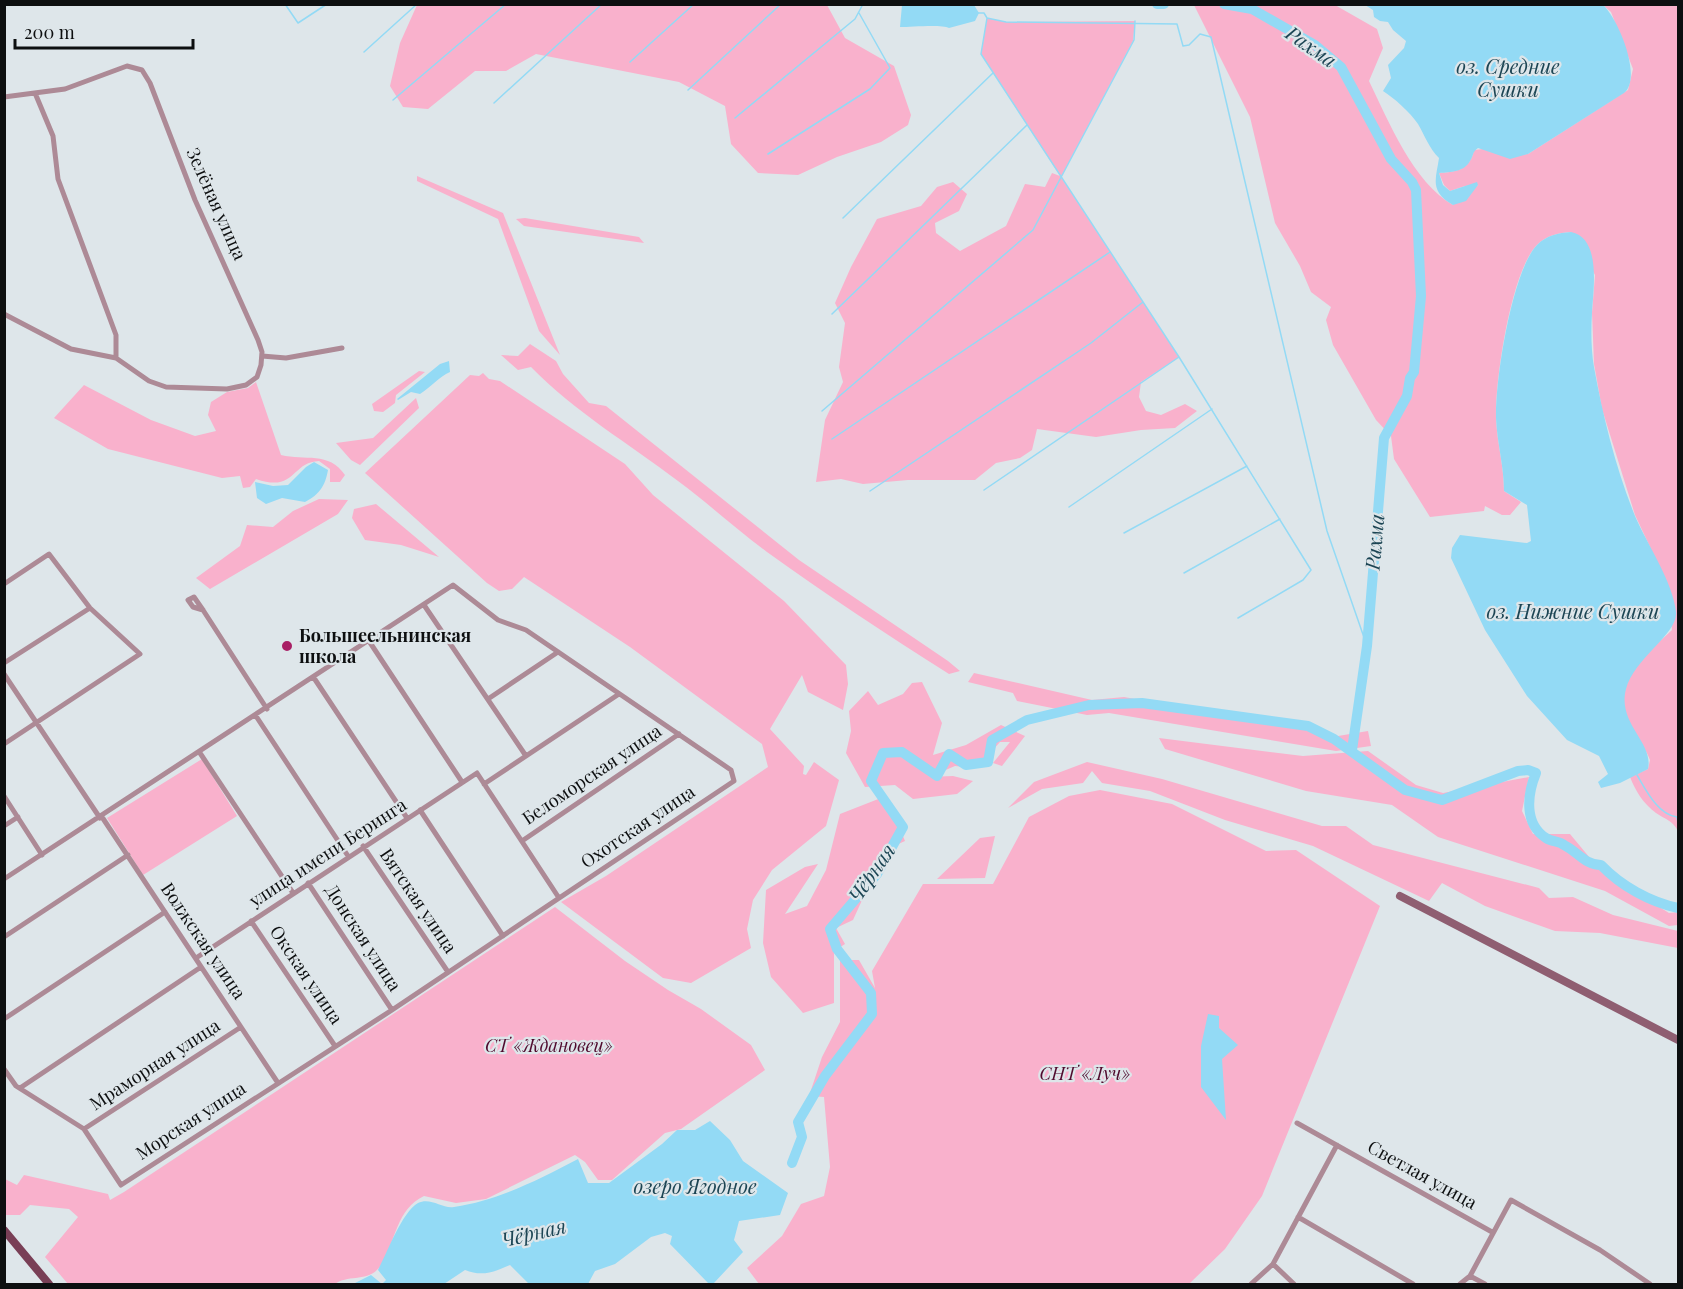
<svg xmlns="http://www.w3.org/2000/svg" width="1683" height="1289" viewBox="0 0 1683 1289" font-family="'Playfair Display',serif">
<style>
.green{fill:#f9b1cc}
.water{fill:#93daf5}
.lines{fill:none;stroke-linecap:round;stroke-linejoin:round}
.stream{stroke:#93daf5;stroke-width:1.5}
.river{stroke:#93daf5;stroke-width:10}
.street{stroke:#ad8a96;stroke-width:5}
.secondary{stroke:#8f5e71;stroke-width:8}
.primary{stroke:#793f56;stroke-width:8}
.poi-dot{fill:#a81f65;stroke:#dee6ea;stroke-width:2}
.labels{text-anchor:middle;stroke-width:4.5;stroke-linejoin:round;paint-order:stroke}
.street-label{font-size:18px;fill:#0d0f10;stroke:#dee6ea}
.poi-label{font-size:18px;font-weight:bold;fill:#0d0f10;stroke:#dee6ea;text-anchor:start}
.park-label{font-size:18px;font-style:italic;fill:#500b2e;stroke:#dee6ea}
.water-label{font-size:20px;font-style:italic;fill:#1c4554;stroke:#dee6ea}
</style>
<rect width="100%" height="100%" fill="#dee6ea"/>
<path class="green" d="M417,5H827L845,38L894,66L911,115L908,125L881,142L837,157L798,175L758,173L731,144L725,106L679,82L536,54L506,71H475L428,109L403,107L390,86L400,43Z
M1194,5H1335L1377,29L1383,48L1369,81C1389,122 1413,182 1453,205L1478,185L1465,186L1450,191L1444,185L1439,173C1456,172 1470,170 1474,150L1483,149L1504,156L1528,154L1628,90L1633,69L1611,12L1603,5H1678V831C1672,820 1666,820 1656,813C1643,803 1636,792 1630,777L1648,769L1650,760C1645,746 1633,734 1627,720C1613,681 1647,653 1672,630L1666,581L1635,515L1602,409L1594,364L1592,313L1595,275L1571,232C1558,233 1547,235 1537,245C1511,271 1495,380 1496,418C1497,443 1504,466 1504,491L1521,502L1510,515H1502L1485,506L1484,511L1430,517L1394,459L1391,436L1376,420L1333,345L1326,320L1331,307L1311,292L1300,266L1275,223L1250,117Z
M987,18L1006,22L1135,21L1133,41L1061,177L1179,357L1141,382L1139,397L1146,411L1161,415L1185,404L1197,411L1175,428L1141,430L1096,437L1037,429L1032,450L1020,458L996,463L975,480H908L863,484L841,479L816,482L825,420L843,382L839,367L845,323L835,303L851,267L877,219L921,206L937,187L953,182L967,194L959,211L935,223L936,233L960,251L1006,226L1025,184L1045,187L1052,173L1060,176L981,54Z
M417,176L503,213L560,355L539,331L498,219L417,181Z
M525,218L639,237L644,243L524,226L516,219Z
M530,344L556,361L563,374L589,403L606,406L799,560L948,661L960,671L949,674C887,635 827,595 767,552C737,530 709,504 678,481C628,443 575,412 531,367L518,370L501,355L518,356Z
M419,371L425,372L396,395L395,403L383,412L374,411L372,404Z
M483,373L489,379L500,381L625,464L653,495L784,601L846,665L848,684L843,710L808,692L802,675L770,729L804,766L803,774L806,775L814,762L839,780L826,826L772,870L753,900L747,929L751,948L691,983L663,978L561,902L606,876L768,767L762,744L630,647L524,577L512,589L499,591L487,583L365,473L470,375L479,376Z
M256,382L281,455C305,461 329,451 345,475L340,482H330V469L319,461C291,462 296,493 256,479L250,487L243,488L240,476L222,478L108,449L54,418L84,385L151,420L195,436L216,431L208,415L211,402L227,392L248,388Z
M416,398L419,408L360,465L351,460L336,443L373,438Z
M319,499L348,500L338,514L210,589L196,578L240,546L247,525L273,527L293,511Z
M376,504L439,557L401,545L365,540L352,518L354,509Z
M974,673L1092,700L1124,697L1338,736L1368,731L1371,746L1336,751L1109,713L1087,715L1017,701L1013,693L968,682Z
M922,682L942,723L933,755L966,745L1001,725L1025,736L1002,766L993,763L1010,742H1000L977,768L955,766L929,777L953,776L973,781L957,794L913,799L895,785L865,787L846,753L851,731L849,711L868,691L878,705L903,694L912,683Z
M1159,738L1303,756L1368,751L1416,785L1443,793L1529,777L1522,811L1533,834H1570L1600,870L1669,913L1678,912V925L1669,926L1605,891L1438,837L1392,805L1306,791L1165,749Z
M202,759L237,816L143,875L107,818Z
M1087,762L1162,779L1322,826H1346L1373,845L1539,888L1549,898L1573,897L1613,915L1678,931V948L1600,933L1555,931L1485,906L1442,883L1429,901L1313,846L1225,820L1150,791L1102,783L1092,771L1083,783L1042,789L1008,808L1034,782Z
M1100,790L1172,804L1266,851L1296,850L1380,906L1262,1196L1225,1249L1189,1284H759L747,1268L782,1236L801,1204L824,1196L830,1167L824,1097L809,1096L822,1057L840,1022V960H859L875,988L872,971L923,884H993L1029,817L1069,796Z
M886,796L905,841L885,850L853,920L836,928L845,944L834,951V1003L803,1013L771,977L763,943L766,890L805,867L818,864L785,914L807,906L826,870L840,814Z
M995,836L985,878L937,879L980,838Z
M555,907L625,961L668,990L701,1009L751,1045L765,1070L681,1129L665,1133L612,1180H598L585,1162L575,1155L486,1199L456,1203L424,1196C396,1209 396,1241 381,1265C370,1283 348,1274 335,1284H68L45,1257L78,1217L69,1209L30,1205L20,1215H5V1179L17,1185L24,1175L108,1194L110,1200L124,1192Z"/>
<path class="water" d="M902,5H974L979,13L975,21L949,28C942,24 911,27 900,27Z
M1365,5H1603C1618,18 1643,78 1624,93L1528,154L1510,159L1478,148C1472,152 1474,155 1470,161C1464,172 1451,172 1439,173L1443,185L1450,191L1477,182L1478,185L1466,201L1453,205C1429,191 1436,179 1439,158C1429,148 1425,136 1418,124C1410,112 1394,98 1383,91L1391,78L1388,65L1404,48L1406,41L1393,30L1388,22L1380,21L1374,17L1373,10Z
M1571,232C1602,238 1593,291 1592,313C1591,330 1591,350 1594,367C1603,417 1616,469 1635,516C1647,544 1673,582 1676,612C1678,634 1634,658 1626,689C1617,724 1654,742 1648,769L1620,783L1601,788L1598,782L1608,774L1599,756L1567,740L1527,696L1485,630L1451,558L1452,548L1460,535L1527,543L1531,541L1527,505L1504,491C1504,466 1497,443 1496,418C1495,380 1512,271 1537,245C1547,235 1558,233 1571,232Z
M449,361L450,372C439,377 431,387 420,394L411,392L398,400L397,399L440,364Z
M314,462L328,470C325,486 320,494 305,502L282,498L266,504L257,498L255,482L273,486L288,485L306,467Z
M1208,1014L1219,1016V1028L1238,1045L1222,1059L1226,1120L1201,1087V1046Z
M710,1121L730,1140L743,1161L788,1193L780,1215L739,1221L734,1240L743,1252L713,1284H709L670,1244L672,1236L665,1233L651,1237L615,1264L595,1271L588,1284L528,1283L510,1265C494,1272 482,1277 465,1270L444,1284H353L371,1275L382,1284L386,1280L378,1270C387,1253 402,1212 418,1203C431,1197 442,1209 454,1207C499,1200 538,1180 578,1159L588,1183H609L662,1144L677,1130H695Z"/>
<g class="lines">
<path class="stream" d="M285,4L298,23L327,4
M978,13H984L987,18L1006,22L1177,24L1183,46L1189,45L1200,34L1211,37L1327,531L1367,646
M987,18L981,54L1179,357L1311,570L1303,580L1238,618
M364,52L417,4
M630,62L694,4
M688,90L781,4
M393,100L506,4
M494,103L602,4
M735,118L855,19L863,4
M768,154L870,89L890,68L859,13
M843,218L993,73
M832,314L1027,125
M822,411L1033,230L1134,40L1135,21
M832,439L1110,252
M984,490L1179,357
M870,491L1091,343L1143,302
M1069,507L1212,409
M1124,533L1247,466
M1184,573L1280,519
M1637,775C1646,790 1658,815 1677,817L1678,823"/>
<path class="river" d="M1157,4H1164
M1224,4L1252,9L1315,45L1341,67L1391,159L1412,182L1416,190L1421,296L1414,372L1410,378L1407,396L1384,438L1367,646L1352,750
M792,1163L802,1137L798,1122L825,1076L872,1014L871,993L837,949L830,929L877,874L903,827L871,781L883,753L902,752L937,776L949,754L966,765L988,762L992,740L1027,720L1089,705L1142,703L1308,726L1334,739L1405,790L1442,800L1518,771L1528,770L1536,773C1527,795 1524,824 1546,838C1552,842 1559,841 1564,845C1578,852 1585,865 1601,865C1621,886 1650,902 1678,908"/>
<path class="street" d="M35,93L53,136L58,179L116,335V358
M4,97L65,89L127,66L142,70L150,83L195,200L258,340L262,352L261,365L257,377L246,385L227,389L166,387L149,381L116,358L71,349L4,314
M262,356L286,358L342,348
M4,584L49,554L90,608L140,654L4,744
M424,605L526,756
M203,610L193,607L188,600L194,597L203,610L267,709
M369,641L462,782
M4,663L90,608
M4,674L100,818
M314,678L407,818
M488,699L558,652
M256,716L348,856
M200,753L293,893
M484,784L619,694
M4,796L42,855
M420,810L503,936
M102,817L278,1083
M4,826L18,817
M522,841L679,734
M363,846L448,972
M4,879L453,585L498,620L526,630L731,770L734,781L392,1010L121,1185L84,1129L16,1086L4,1069
M308,883L392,1010
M251,921L335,1046
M4,937L128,855
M196,958L477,773L559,898
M4,1019L165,912
M20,1088L201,967
M1297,1123L1492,1232
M84,1129L241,1027
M1298,1217L1413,1284
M1273,1264L1294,1284
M1470,1276L1485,1284
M1251,1284L1273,1264L1337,1145
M1460,1284L1470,1276L1511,1200L1600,1250L1650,1284"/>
<path class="secondary" d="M1400,896L1678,1040"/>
<path class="primary" d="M4,1230L49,1284"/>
</g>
<circle class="poi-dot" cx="287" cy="646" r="6"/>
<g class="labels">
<g class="street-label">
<text transform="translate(216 204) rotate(66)" y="6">Зелёная улица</text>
<text transform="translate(592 775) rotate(-34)" y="6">Беломорская улица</text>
<text transform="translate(638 827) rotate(-34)" y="6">Охотская улица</text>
<text transform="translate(328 853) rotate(-33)" y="6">улица имени Беринга</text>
<text transform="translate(418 901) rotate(56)" y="6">Вятская улица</text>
<text transform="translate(363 938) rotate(57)" y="6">Донская улица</text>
<text transform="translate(203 941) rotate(56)" y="6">Волжская улица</text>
<text transform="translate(306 975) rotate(56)" y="6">Окская улица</text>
<text transform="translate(155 1065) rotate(-33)" y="6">Мраморная улица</text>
<text transform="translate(191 1121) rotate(-33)" y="6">Морская улица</text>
<text transform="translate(1422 1175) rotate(29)" y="6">Светлая улица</text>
</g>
<g class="poi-label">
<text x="299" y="642">Большеельнинская<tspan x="299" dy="21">школа</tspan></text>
</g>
<g class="park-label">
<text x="549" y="1052">СТ «Ждановец»</text>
<text x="1085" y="1080">СНТ «Луч»</text>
</g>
<g class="water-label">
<text transform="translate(1311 47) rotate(35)" y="7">Рахма</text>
<text x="1508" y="74">оз. Средние<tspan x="1508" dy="23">Сушки</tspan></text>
<text transform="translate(1375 542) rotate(-85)" y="7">Рахма</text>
<text x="1573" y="619">оз. Нижние Сушки</text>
<text transform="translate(872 873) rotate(-55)" y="7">Чёрная</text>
<text x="695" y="1194">озеро Ягодное</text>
<text transform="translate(534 1233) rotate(-13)" y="7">Чёрная</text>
</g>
</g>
<rect width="1683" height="1289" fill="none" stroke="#0d0f10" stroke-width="12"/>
<path d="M15 39v9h178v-9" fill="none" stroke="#0d0f10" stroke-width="3"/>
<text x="24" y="39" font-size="18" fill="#0d0f10" stroke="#dee6ea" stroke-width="4.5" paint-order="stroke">200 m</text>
</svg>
